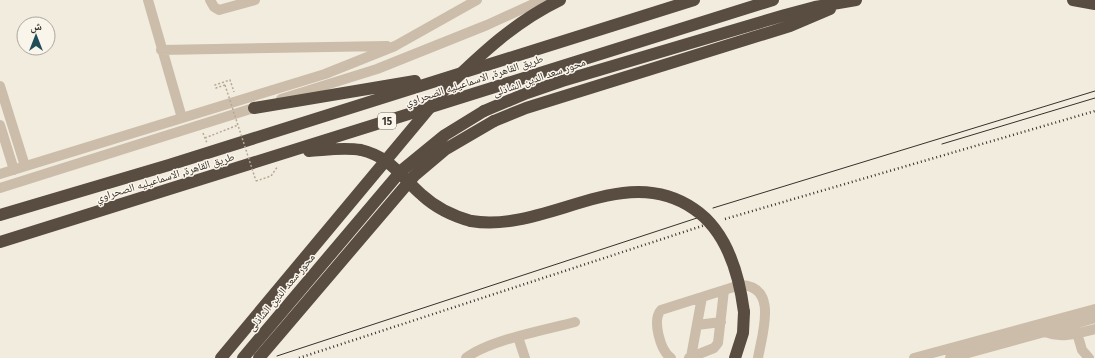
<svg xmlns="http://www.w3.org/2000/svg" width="1095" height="358" viewBox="0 0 1095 358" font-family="'Fira Sans','Noto Naskh Arabic',sans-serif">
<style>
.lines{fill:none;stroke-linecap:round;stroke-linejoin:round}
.path{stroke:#b7a894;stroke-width:1.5;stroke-dasharray:2 2;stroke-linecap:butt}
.minor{stroke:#cbbdaa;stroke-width:10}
.highway{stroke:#594c41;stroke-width:12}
.tram{stroke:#38302a;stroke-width:1}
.rail{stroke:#38302a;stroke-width:2.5;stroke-dasharray:1 3;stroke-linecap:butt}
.path-bridge{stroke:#b7a894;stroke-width:1.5;stroke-dasharray:2 2;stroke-linecap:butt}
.highway-bridge{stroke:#594c41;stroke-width:12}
.labels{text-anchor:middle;stroke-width:3;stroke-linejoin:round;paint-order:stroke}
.shield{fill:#faf5eb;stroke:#726b64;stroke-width:1}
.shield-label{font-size:10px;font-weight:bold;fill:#38302a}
.street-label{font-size:11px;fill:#38302a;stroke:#faf5eb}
</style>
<rect width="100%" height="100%" fill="#f2ecdf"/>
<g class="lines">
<path class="path" d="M225,85L216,88L215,85L230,80L234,92
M203,133L207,143
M205,138L238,125
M256,181L271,176L278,166"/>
<path class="minor" d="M148,0L182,118
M210,0L214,7L219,10L255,0
M161,50L387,46
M0,86L25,166
M281,99L377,69L487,25L542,0
M0,125L14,170
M0,174L325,74L395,46L477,0
M0,188L260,106
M697,325L721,322
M1045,332C1062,339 1078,333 1095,329
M1077,333L1082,350L1089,358
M518,337L525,358
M691,357L702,297
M466,358C489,340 545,330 575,322
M671,358C660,350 652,320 661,310L740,285C779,286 762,334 758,358
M689,358L714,348L718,343L724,290
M914,358L1095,309
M950,358L1095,318"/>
<path class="highway" d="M1073,0L1095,4
M254,108L415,81
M484,111L527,93L562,81L785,15L815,7L856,0
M494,121L526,108L790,26L830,9
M309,151C326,150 344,147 361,150C391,157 401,177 422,195C436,208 453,216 471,221
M0,215L169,165L694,0
M0,242L773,0
M735,358L743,333L744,312"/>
<path class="tram" d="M942,144L1095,98
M713,208L1095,91
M277,356L697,218"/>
<path class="rail" d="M725,219L1095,111
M299,358L705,225"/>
<path class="path-bridge" d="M225,85L256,181"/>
<path class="highway-bridge" d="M471,221C546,234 623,160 694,209C727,231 739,274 744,312
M221,358L447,87C481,54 516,21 560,0
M243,358L401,171L445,135L484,111
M259,358L414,176L446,149L494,121"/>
</g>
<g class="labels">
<rect class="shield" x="378" y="113" width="18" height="16" rx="3"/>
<g class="shield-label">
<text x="387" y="125">15</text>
</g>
<g class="street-label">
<text transform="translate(539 77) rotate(-19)" y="4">محور سعد الدين الشاذلى</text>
<text transform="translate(474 80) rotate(-18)" y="4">طريق القاهرة, الاسماعيليه الصحراوي</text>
<text transform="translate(165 177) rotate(-17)" y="4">طريق القاهرة, الاسماعيليه الصحراوي</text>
<text transform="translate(281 292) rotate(-50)" y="4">محور سعد الدين الشاذلى</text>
</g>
</g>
<g transform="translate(36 36)"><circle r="19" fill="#faf5eb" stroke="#aca69e"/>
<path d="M0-3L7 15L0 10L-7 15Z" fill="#1f4e59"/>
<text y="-6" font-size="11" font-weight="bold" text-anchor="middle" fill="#38302a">ش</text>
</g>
</svg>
